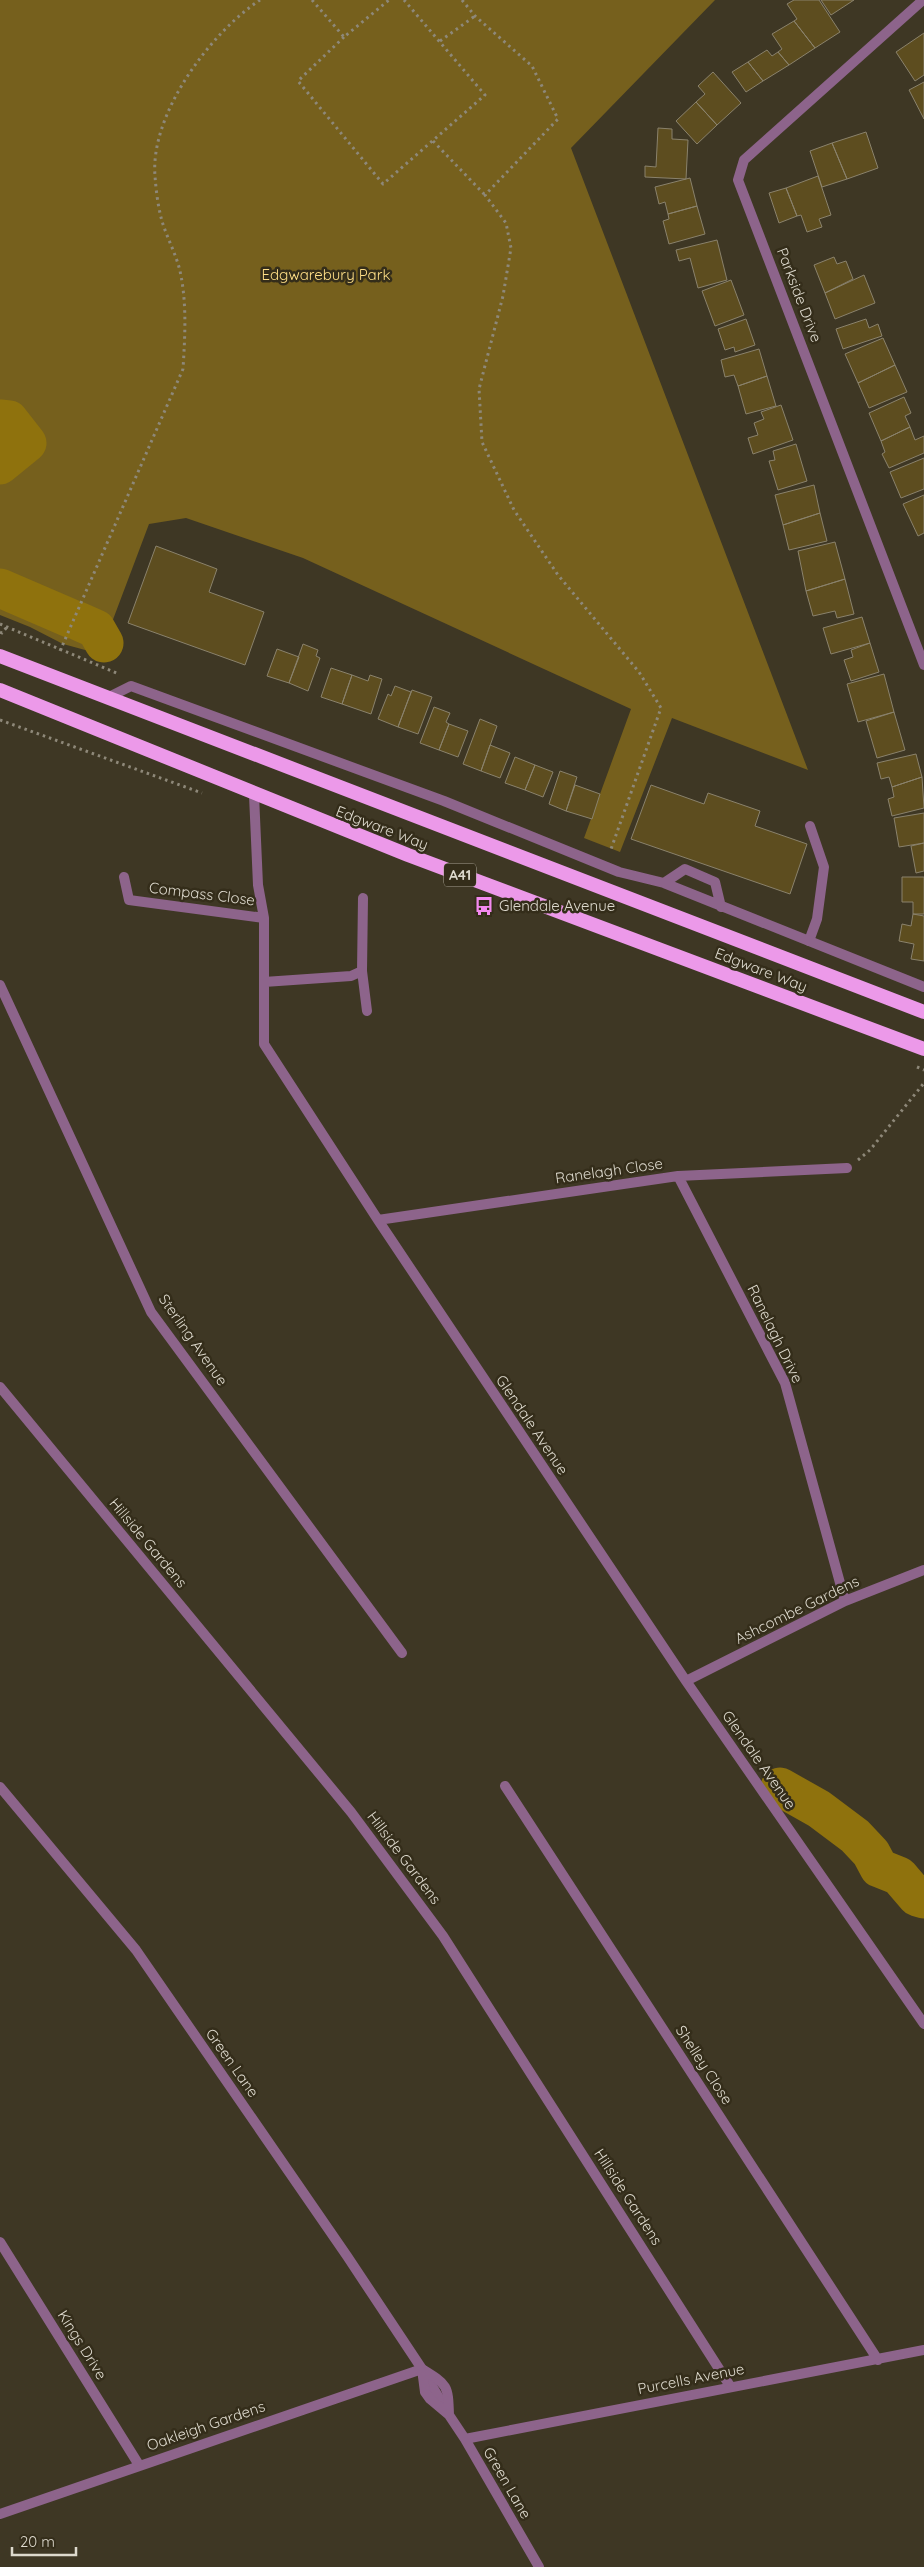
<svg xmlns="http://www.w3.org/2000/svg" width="924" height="2567" viewBox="0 0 924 2567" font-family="Quicksand,sans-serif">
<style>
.green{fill:#76601d}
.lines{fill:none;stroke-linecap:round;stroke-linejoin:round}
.river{stroke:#8f720d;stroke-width:39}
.building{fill:#5d4d1f;stroke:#8a826c}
.path{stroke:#8e8879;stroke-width:3;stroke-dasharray:2.5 4;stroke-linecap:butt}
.service{stroke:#8d648b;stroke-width:10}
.minor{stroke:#8d648b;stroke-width:10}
.trunk{stroke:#ec99e9;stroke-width:14}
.labels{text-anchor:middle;stroke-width:5;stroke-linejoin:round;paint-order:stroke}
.shield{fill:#342d1a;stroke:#aaa597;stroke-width:1}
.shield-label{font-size:14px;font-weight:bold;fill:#ddd9cd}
.park-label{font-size:15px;fill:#ffdf87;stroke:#342d1a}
.street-label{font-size:15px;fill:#ddd9cd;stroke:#342d1a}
.poi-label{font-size:15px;fill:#ddd9cd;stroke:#342d1a;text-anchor:start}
</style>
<rect width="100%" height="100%" fill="#3e3724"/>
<path class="green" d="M0,0H715L571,148L808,770L672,718L620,852L584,838L631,709L303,558L186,518L149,524L100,654L63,644L30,627L0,615Z"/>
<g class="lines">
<path class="river" d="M0,419L9,420L27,443L0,465
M0,588L72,619
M78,621L96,629L104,643
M780,1787L819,1809L855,1836L871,1853L879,1868L899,1876L917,1897L924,1899"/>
</g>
<path class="building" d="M794,0H819L840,32L815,48L794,21L797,19L787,4Z
M821,0H854L831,15Z
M794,21L815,48L789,65L778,52L782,49L772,34Z
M924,33V75L915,81L896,52Z
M767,50L772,56L778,52L789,65L763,81L748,62Z
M748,62L763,81L746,92L732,72Z
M713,72L741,103L717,125L696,102L705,94L698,86Z
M924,82V119L909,90Z
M696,102L717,125L697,144L676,121Z
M658,128L672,129V139L688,140L686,179L645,177V166L656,167Z
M866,132L878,168L847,179L832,143Z
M832,143L847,179L822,187L810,151Z
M818,176L831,215L819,219L822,227L807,232L801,215L797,216L786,188Z
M690,178L697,206L668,214L665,202L659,204L655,187Z
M786,188L797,216L779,223L769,193Z
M697,206L705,234L669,244L663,221L669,219L668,214Z
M717,240L727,280L698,288L690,258L679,261L676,250Z
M834,257L837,264L846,261L853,279L825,293L814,265Z
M864,275L875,303L835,319L825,293Z
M731,280L744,315L715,326L702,291Z
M746,319L755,345L735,352L734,347L725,350L718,329Z
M866,319L869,328L878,324L882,336L843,349L836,329Z
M883,338L895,365L858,383L845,354Z
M759,349L767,376L738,386L734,375L725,377L721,360Z
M895,365L907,392L869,408L858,383Z
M767,376L776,406L746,414L738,386Z
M904,397L911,413L905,416L910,427L881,441L869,413Z
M781,405L793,440L753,454L748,438L758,435L754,423L764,419L761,412Z
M910,427L915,440L924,436V453L889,468L882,454L885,452L881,441Z
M796,444L807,481L778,490L769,461L775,460L773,451Z
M924,458V489L901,498L890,472Z
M814,485L820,513L783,525L775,495Z
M924,495V533L918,536L903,504Z
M820,513L827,541L789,550L783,525Z
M835,542L845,579L806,591L798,551Z
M156,546L217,569L209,592L264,612L245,665L128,623Z
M845,579L854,614L837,618L835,611L813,616L806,591Z
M862,617L870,643L831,654L823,628Z
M870,643L879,672L851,681L844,660L853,657L851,650Z
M303,644L318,650L316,656L320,658L308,691L289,683Z
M277,649L299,657L289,683L267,676Z
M331,668L352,675L342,704L321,697Z
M884,674L894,712L858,722L847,684Z
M352,675L368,681L370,675L382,679L371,714L342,704Z
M395,686L411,692L398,727L378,719L388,694L391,696Z
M412,690L432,697L418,734L398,727Z
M434,707L450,713L446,722L449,724L439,750L420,743Z
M894,712L905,750L877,758L866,721Z
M480,719L497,726L481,771L463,764Z
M449,724L468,731L458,757L439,750Z
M490,745L510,753L500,778L481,771Z
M916,754L922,777L892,787L889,777L881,779L877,763Z
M515,757L535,765L525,790L505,783Z
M535,765L553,772L543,797L525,790Z
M560,771L577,777L566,811L549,804Z
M922,777L924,808L892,816L888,799L894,797L892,787Z
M575,785L600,794L592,819L566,811Z
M651,785L704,804L708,793L760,811L755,826L807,844L790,894L631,839Z
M924,813V843L899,847L894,818Z
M924,843V871L916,873L911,846Z
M902,877H924V914H913V902H902Z
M913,914L924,916V961L911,959L914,944L899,941L902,924L911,926Z"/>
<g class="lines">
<path class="path" d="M312,0L344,37L389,0
M462,0L475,16L532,66L558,119L485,195L506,223L511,248L503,296L479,389L482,442L514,510L558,575L639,672L661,708L610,852
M344,37L298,81L383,184L485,95L404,0
M440,41L475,16
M433,141L484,194
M0,624L119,674
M0,632L2,633L7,627
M60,651L183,369C185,336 187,303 180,271C176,254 167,238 162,221C158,207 156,190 155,176C150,114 210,33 260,0
M0,720L202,793
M917,1067L924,1070
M858,1160L870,1150L924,1083"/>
<path class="service" d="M809,941L817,919L824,867L810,826
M422,2369L448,2413"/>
<path class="minor" d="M923,0L744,160L738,180L924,665
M107,698L131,686L444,801L619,872L664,883L924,987
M254,795L258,885L264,918V1044L378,1220L686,1681L924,2024
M124,877L129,900L264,918
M664,883L685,869L715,882L721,907
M362,971L367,1011
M264,982L351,976L362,971L363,898
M0,985L151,1312L402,1653
M678,1176L785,1383L845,1601
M378,1220L678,1176L847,1168
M0,1387L351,1812L443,1936L730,2386
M686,1681L845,1601L924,1570
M505,1786L878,2360
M0,1787L136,1950L347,2256L422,2369L425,2392L430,2399L449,2415L465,2439L539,2567
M0,2242L139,2465
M422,2369C448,2385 448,2385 449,2415
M465,2439L924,2350
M0,2514L422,2369"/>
<path class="trunk" d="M0,656L924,1012
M0,690L408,855L924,1049"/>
</g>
<defs>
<g id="bus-bare" transform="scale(1.5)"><path d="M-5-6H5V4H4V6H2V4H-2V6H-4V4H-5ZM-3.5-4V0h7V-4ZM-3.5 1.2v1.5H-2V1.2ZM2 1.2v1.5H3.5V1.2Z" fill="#f489f0" stroke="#342d1a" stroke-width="2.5" paint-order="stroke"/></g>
</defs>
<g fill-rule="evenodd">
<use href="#bus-bare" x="484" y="906"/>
</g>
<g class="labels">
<rect class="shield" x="444" y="863.5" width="32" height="23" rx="4"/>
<g class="shield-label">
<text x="460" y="880">A41</text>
</g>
<g class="park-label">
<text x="326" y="280">Edgwarebury Park</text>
</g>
<g class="street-label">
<text transform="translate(799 295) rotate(69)" y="5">Parkside Drive</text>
<text transform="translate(382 828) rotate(21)" y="5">Edgware Way</text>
<text transform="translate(202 894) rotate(7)" y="5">Compass Close</text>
<text transform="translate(761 970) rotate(21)" y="5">Edgware Way</text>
<text transform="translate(609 1171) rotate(-8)" y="5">Ranelagh Close</text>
<text transform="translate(775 1334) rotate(64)" y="5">Ranelagh Drive</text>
<text transform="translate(193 1340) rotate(55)" y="5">Sterling Avenue</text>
<text transform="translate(532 1425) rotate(56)" y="5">Glendale Avenue</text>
<text transform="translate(148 1543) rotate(50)" y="5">Hillside Gardens</text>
<text transform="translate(797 1610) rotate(-26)" y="5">Ashcombe Gardens</text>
<text transform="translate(759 1760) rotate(55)" y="5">Glendale Avenue</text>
<text transform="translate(404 1858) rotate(53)" y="5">Hillside Gardens</text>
<text transform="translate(232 2063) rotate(55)" y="5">Green Lane</text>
<text transform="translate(704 2065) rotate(57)" y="5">Shelley Close</text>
<text transform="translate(628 2197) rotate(57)" y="5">Hillside Gardens</text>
<text transform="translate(82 2345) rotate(58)" y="5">Kings Drive</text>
<text transform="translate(691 2379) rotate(-11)" y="5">Purcells Avenue</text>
<text transform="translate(206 2426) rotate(-19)" y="5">Oakleigh Gardens</text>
<text transform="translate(507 2483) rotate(60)" y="5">Green Lane</text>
</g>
<g class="poi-label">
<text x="499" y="911">Glendale Avenue</text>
</g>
</g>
<path d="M12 2547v8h64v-8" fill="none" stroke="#ddd9cd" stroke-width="2.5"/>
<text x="20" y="2547" font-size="15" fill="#ddd9cd" stroke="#342d1a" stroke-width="4" paint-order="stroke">20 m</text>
</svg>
